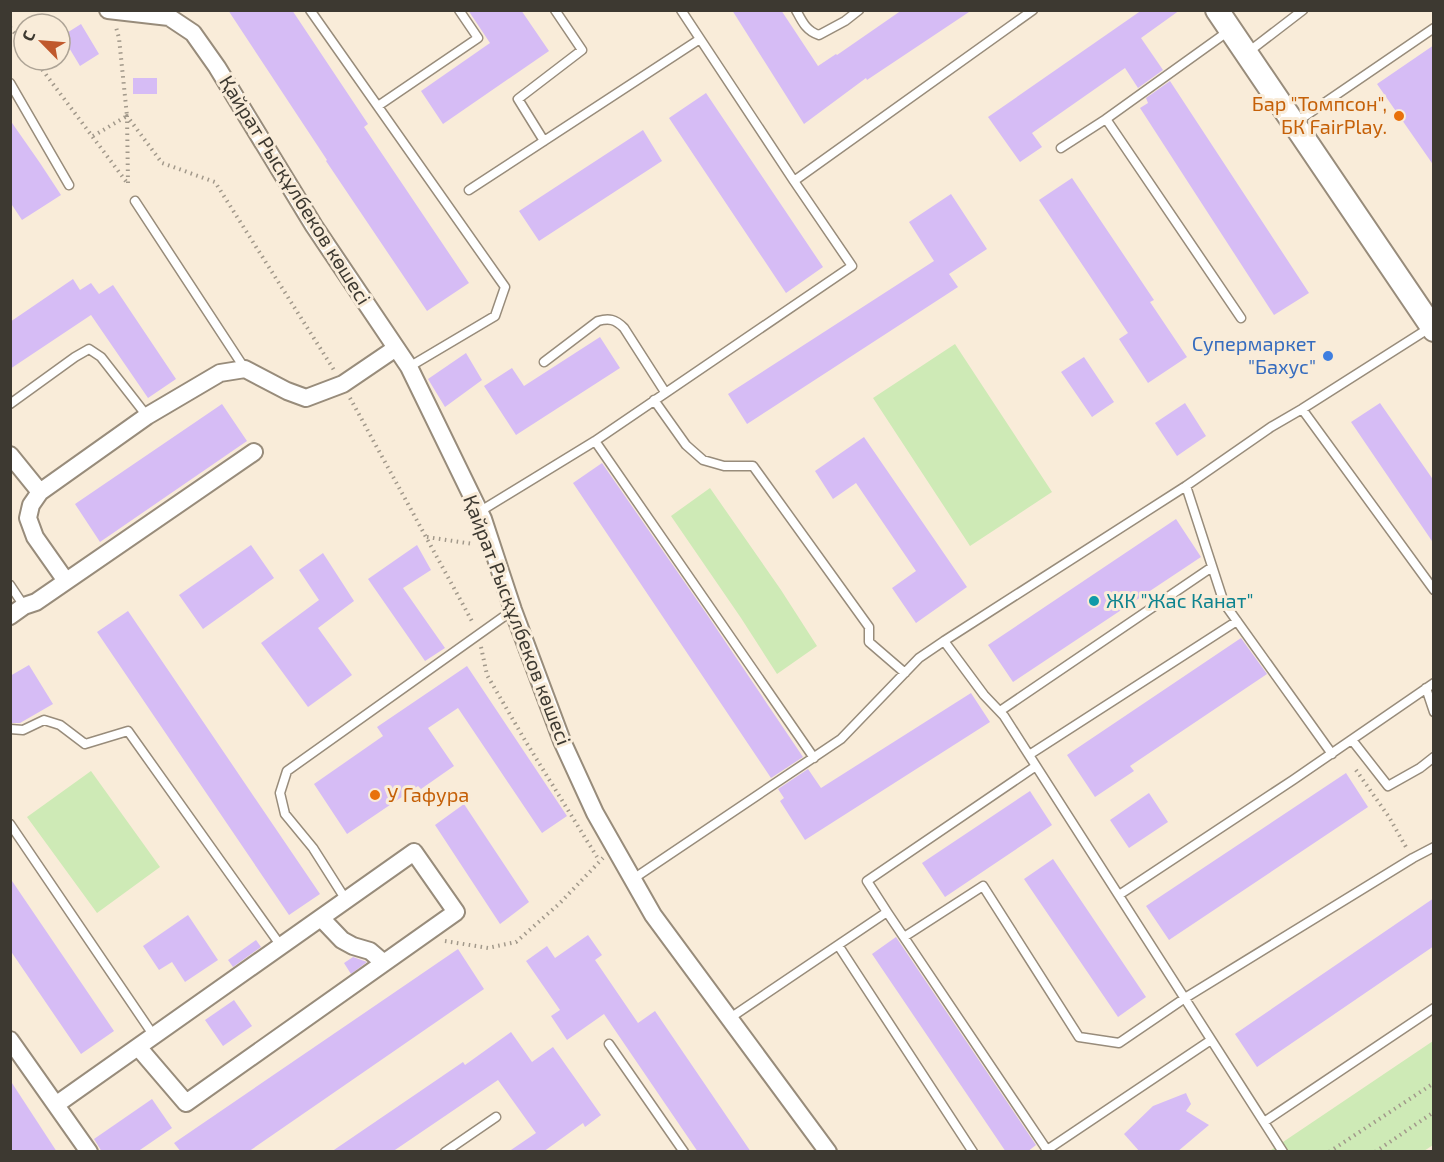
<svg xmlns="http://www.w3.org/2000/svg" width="1444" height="1162" viewBox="0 0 1444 1162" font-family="'Exo 2',sans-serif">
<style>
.green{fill:#ceeab6}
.building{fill:#d6bcf5}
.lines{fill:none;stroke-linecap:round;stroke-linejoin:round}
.lane-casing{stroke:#988c7b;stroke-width:11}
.street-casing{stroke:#988c7b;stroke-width:20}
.secondary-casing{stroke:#988c7b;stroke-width:26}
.path{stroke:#a2998b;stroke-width:4;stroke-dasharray:1.5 4.5;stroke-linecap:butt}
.lane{stroke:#fff;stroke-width:8}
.street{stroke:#fff;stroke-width:16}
.secondary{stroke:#fff;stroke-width:22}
.food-dot{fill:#e8710a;stroke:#f9ecd9;stroke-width:2}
.shop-dot{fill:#3f7fe0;stroke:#f9ecd9;stroke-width:2}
.culture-dot{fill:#0f9aa8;stroke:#f9ecd9;stroke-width:2}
.labels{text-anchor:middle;stroke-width:6;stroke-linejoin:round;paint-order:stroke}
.food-label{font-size:20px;fill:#c56008;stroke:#f9ecd9;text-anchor:end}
.street-label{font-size:20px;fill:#3d3931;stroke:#f9ecd9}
.shop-label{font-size:20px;fill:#366cbe;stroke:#f9ecd9;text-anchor:end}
.culture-label{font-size:20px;fill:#0d838f;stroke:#f9ecd9;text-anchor:start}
</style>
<rect width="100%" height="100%" fill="#f9ecd9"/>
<path class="green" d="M955,344L1052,492L970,546L873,398Z
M710,488L781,590L817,646L777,674L741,618L671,516Z
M91,771L160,867L97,913L27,817Z
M1433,1041V1145L1424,1151L1268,1152Z"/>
<path class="building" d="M228,10H292L368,124L364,127L469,283L427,311L326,161L327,160Z
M468,10H521L549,51L443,124L421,91L490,43Z
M732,10H781L818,66L836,54L837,55L902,10H972L867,80L866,78L804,124Z
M1142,10H1180L1141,38L1163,70L1138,88L1125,68L1032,133L1042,147L1020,162L988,117Z
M81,24L99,54L80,66L62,36Z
M1434,45V166L1377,84Z
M133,78H157V94H133Z
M1170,81L1309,293L1274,315L1140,108L1148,103L1146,98Z
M706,93L823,267L786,293L669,118Z
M10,120L40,163L61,195L22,220L10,202Z
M643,130L662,161L539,241L519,211Z
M1072,178L1154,300L1150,302L1187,357L1148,383L1119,339L1128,333L1039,200Z
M951,194L987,249L949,274L958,287L747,424L728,394L934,261L909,222Z
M73,279L80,290L91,283L99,294L113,285L176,379L148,398L91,315L10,369V322Z
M600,337L620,368L516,435L484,386L512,368L524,386Z
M466,353L482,380L445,407L428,379Z
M1084,357L1114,402L1092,417L1061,372Z
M1185,403L1206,436L1177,456L1155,423Z
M1380,403L1434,481V544L1351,422Z
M222,404L247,441L100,542L75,504Z
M864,437L967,587L916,623L892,588L916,571L856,483L833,499L815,471Z
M602,463L706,613L803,757L771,778L573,483Z
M1176,519L1201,557L1013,682L988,645Z
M251,545L274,578L203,629L179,595Z
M417,545L431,570L403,588L445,648L425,661L368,579Z
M323,553L354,601L318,628L352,675L308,707L261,643L319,600L299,570Z
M128,611L320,894L289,915L97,632Z
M1241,638L1267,674L1130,766L1134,771L1095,797L1067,755Z
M29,665L53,704L20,723H10V676Z
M467,666L567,816L542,833L458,708L428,728L454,766L421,789L418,786L347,834L314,784L383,736L377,727Z
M971,693L990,722L805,840L780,801L784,798L778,789L808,769L821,788Z
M1346,773L1368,807L1169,940L1146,906Z
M1030,791L1052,825L945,897L922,863Z
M1149,793L1168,822L1129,848L1110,820Z
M464,804L529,902L500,924L435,825Z
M1053,859L1146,997L1118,1017L1024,879Z
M10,878L114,1031L81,1054L10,950Z
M1434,898V946L1257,1067L1235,1034Z
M188,915L218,960L185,982L172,962L159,970L143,946Z
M588,935L602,955L595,960L638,1023L655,1011L751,1152H698L604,1014L567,1040L551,1016L560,1010L526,961L547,946L555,958Z
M896,937L1036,1145L1027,1152H1006L872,954Z
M256,940L261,947L233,967L228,960Z
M458,949L484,989L248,1152H181L174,1143Z
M353,957L367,962L351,974L344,963Z
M234,1000L252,1026L223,1046L205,1020Z
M511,1032L532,1062L553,1047L601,1115L585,1127L583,1123L543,1152H508L536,1133L498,1080L392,1152H331L463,1062L465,1065Z
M10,1080L57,1152H10Z
M1186,1093L1191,1104L1186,1111L1209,1125L1177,1152H1140L1124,1134L1153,1106Z
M152,1099L172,1128L137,1152H102L94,1139Z"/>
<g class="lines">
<g class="lane-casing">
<path id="lane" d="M310,10L505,287L495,316L409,367
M681,10L794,181L1033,10
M796,10C802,21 806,31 819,35L845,21L859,10
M1230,30L1106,119L1241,318
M1247,53L1303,10
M10,83L69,185
M378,106L478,38L459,10
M1295,123L1434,28
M544,141L518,99L582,50L555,10
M1061,148L1106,119
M469,190L700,39
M135,201L245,369
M544,362L598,321C609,318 615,319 624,328L665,392
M654,400L686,445L703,460L724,466H753L869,627V642L905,673
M10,404L75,357L89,349L101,357L147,416
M1302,409L1434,590
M595,441L814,758
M1186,486L1224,603L1332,754
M479,512L595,441L852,266L794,181
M10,585L24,606
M944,641L984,695L1004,716L1283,1152
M1426,688L1434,712
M1000,711L1212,567
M10,729L23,730L44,720L60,725L85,744L128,731L281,946
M1352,740L1388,786L1420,768L1434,757
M1029,755L1237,621
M10,824L154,1036
M633,879L841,739L919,658L944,641L1186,486L1271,427L1302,409L1431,327
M1119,895L1293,780L1434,683
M346,900L313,848L285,814L280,793L287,771L513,610
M887,912L1047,1150L1211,1040
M904,937L983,886L1079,1037L1119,1043L1185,998L1413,858L1434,847
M838,945L973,1152
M730,1018L887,912L867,881L1036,766
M609,1044L684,1152
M1264,1122L1434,1008
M445,1152L496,1117"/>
</g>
<g class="street-casing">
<path id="street" d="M108,10L169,17L193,33L217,67L314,226L409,367L483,519L513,610L562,741L595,813L653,915L828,1152
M10,455L40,492
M66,581L35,537L28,518L31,505L40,492L147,416L220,373L245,369L287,391L306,398L343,384L396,348
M10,616L24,606L36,602L254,452
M321,918L342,940L353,946L370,951L384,963
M10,1040L89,1152
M57,1104L414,852L456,912L186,1103L138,1047"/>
</g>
<g class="secondary-casing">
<path id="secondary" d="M1217,10L1434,330"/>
</g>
<path class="path" d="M10,27L24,45
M35,60L128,184L127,116L162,163L215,182L334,370
M93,136L127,116L119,38L116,27
M350,398L473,623
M427,537L473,544
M481,647L487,675L526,742L597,857
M1356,770L1389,817L1406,847
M445,941L488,948L516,942L559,904L603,858
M1329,1152L1434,1083
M1375,1152L1434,1112"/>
<use href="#lane" class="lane"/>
<use href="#street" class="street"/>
<use href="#secondary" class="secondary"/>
</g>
<g class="food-dot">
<circle cx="1399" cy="116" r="6"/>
<circle cx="375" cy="795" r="6"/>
</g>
<circle class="shop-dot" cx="1328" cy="356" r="6"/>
<circle class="culture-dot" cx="1094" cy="601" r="6"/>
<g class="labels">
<g class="food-label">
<text x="1387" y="111">Бар "Томпсон",<tspan x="1387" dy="23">БК FairPlay.</tspan></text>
<text x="387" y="802" text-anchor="start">У Гафура</text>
</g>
<g class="street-label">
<text transform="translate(295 190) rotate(58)" y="7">Қайрат Рысқұлбеков көшесі</text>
<text transform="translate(517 620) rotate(69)" y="7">Қайрат Рысқұлбеков көшесі</text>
</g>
<g class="shop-label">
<text x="1316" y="351">Супермаркет<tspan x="1316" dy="23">"Бахус"</tspan></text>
</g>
<g class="culture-label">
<text x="1106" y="608">ЖК "Жас Канат"</text>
</g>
</g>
<rect width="1444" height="1162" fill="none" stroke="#3d3931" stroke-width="24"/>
<g transform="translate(42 42) rotate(295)"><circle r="28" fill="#f9ecd9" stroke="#aea496" stroke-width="1.5"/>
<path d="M0-4.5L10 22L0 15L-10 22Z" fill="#c0592d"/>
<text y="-9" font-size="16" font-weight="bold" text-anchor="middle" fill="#3d3931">С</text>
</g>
</svg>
